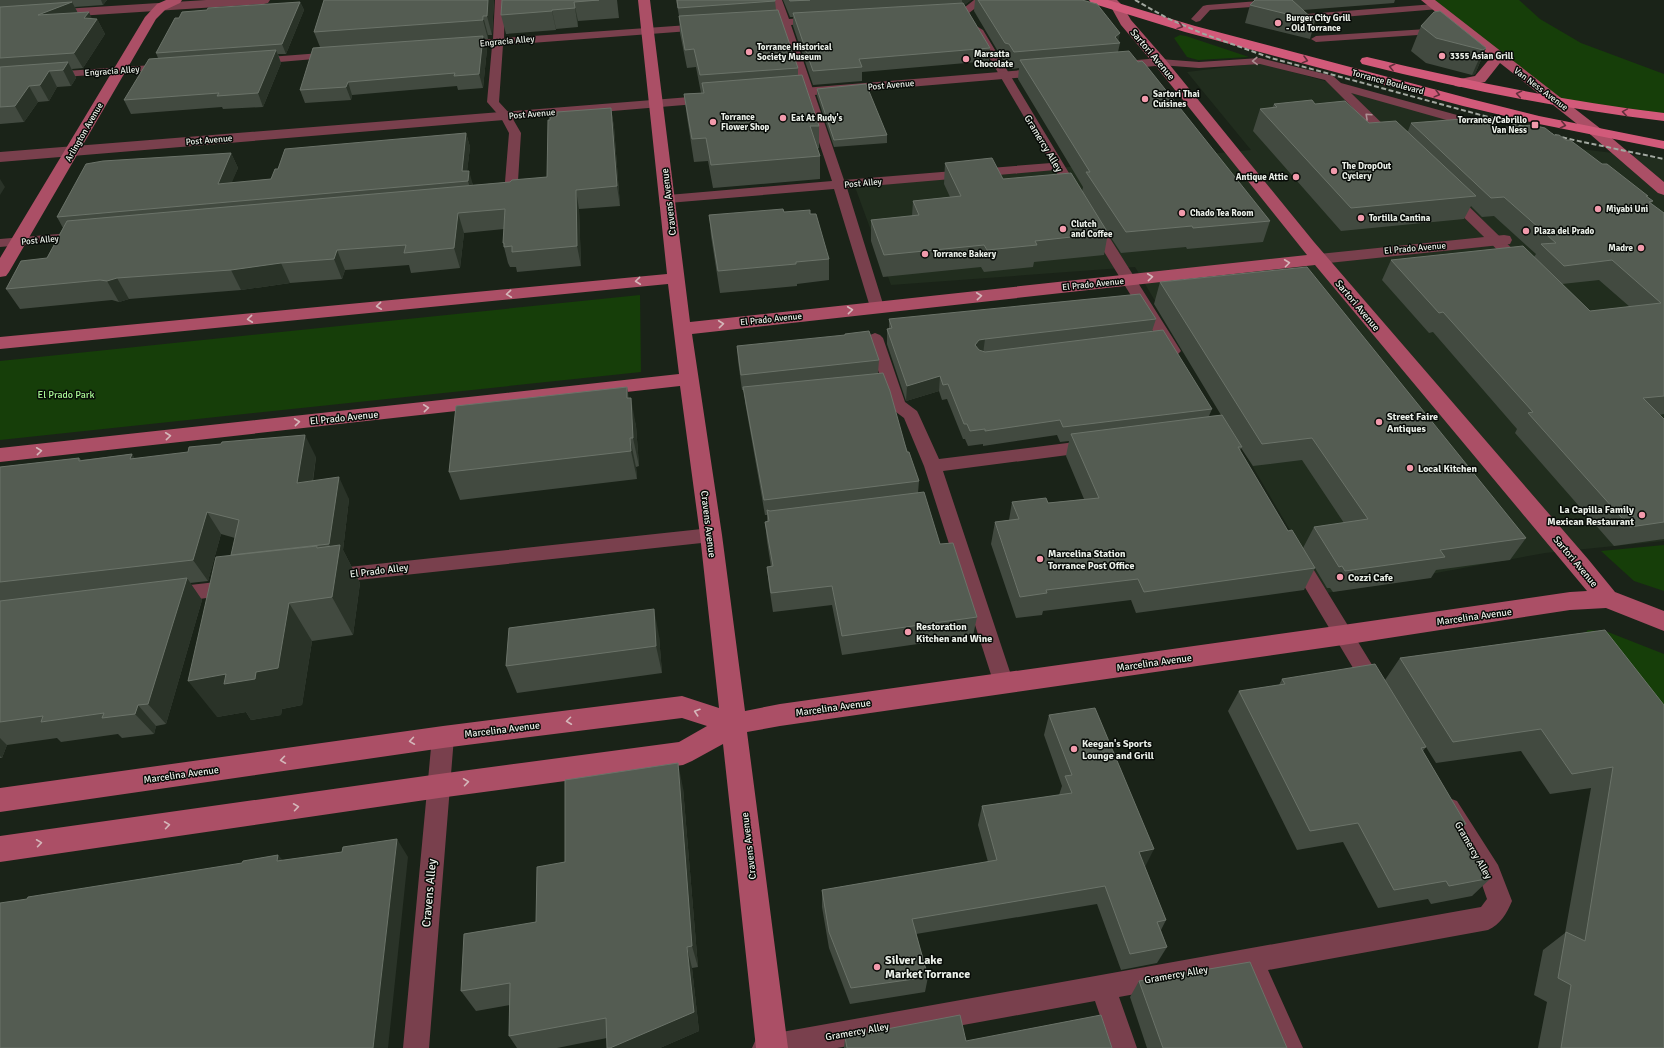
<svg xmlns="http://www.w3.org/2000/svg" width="1664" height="1048" viewBox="0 0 1664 1048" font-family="Signika,sans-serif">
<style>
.built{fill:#212d1e}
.green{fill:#163e09}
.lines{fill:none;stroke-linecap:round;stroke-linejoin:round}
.lane{fill:#79404d;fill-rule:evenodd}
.street{fill:#79404d;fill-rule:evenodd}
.secondary{fill:#ab4f66;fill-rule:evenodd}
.primary{fill:#d25a7a;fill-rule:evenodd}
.rail{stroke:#a2a8a0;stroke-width:2;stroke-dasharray:5 2.5;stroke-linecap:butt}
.wall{fill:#424a40;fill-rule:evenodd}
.shaded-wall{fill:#2a3328}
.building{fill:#545c52;stroke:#6b7369}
.oneway{stroke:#622f3b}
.oneway2{stroke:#ac8f93}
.oneway3{stroke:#d4b7ba}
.poi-dot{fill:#f29aac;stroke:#070b07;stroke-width:1.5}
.labels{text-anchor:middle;stroke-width:3;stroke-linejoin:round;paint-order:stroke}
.far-poi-label{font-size:9px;font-weight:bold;fill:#eaefe8;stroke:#070b07;text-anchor:start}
.far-street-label{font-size:9px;fill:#eaefe8;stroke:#070b07}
.street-label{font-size:10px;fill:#eaefe8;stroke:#070b07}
.park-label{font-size:10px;fill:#a9f795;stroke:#070b07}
.poi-label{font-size:10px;font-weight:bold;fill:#eaefe8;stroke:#070b07;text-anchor:start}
.near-street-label{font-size:12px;fill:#eaefe8;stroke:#070b07}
.near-poi-label{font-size:12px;font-weight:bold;fill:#eaefe8;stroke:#070b07;text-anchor:start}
</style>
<rect width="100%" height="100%" fill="#1a2318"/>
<path class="built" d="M1260,63L1563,147L1664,159V541L1545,553L1327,593L1135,267L891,285L855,187L1251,150L1187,72Z"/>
<path class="green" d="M1427,0H1519L1540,19L1581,43L1664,74V117L1557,101Z
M1180,35L1186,36L1249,57L1198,60L1187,57L1174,38Z
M640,295L641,372L0,440V361Z
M1664,545V591L1634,581L1601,551Z
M1588,630L1608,632L1664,654V741L1581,637Z"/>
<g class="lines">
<path class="lane" d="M495,0H505L504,38L703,24L708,27L703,30L503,45L499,102L510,114L521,133L517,197L515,200L502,202L497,201L495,198L497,195L504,194L509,133L501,118L487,102L492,46L461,48L456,45L461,42L493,39Z
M772,0H782L789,19L817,17L822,20L817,23L791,25L844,180L1051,163L973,30L978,27L983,30L1081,193L1080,196H1070L1055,170L847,188L884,307L882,310L877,311L872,310L870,307L834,189L668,203L663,202L661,199L663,196L668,195L832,181L780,26L759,27L754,24L759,21L778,20Z
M974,0H986L969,13H961L960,11Z
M1273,0L1278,1L1279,3L1278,5L1210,10L1200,21L1196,22L1191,19L1203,6L1207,5Z
M1435,4L1440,7L1439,9L1294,21L1289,18L1294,15Z
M1443,28L1448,31L1447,33L1316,42L1311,39L1316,36Z
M334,52L339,55L338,57L256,64L251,61L256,58Z
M1260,58L1333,76L1341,83L1486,123L1488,126L1486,129L1482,130L1351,93L1396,137L1398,140L1396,143H1388L1325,80L1260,64L1199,68L1160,65L1154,62L1160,59L1199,62Z
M167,64L173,67L171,69L51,78L45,75L51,72Z
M1451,193L1456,194L1526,262L1528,265L1526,268L1521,269L1516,268L1446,200L1444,197L1446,194Z
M1094,220L1099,221L1101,224L1181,351L1178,354L1173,356L1168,354L1165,351L1087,224L1089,221Z
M82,232L87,233L89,236L87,239L0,247V239Z
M875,333L880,335L883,338L905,402L917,411L919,415L939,459L1091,440L1097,442L1099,446L1097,450L1091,452L943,471L1014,684L1011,690L1004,693L997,690L994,684L924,466L904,418L892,409L883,386L862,388L856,387L854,383L856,379L880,376L867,338L870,335Z
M711,528L717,530L720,535L717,540L711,542L330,583L323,581L321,576L323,571L330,569Z
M1297,552L1304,554L1382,681L1385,687L1382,693L1375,696L1368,693L1288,559L1290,554Z
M234,580L241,582L243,587L241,592L234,594L172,603L165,600L162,595L165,590L172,587Z
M443,728L451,730L454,737L429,1048H403L432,737L435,730Z
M1449,798L1457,801L1498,865L1512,901C1507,913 1500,925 1488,930L1268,970L1303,1048H1277L1244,974L1119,997L1137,1048H1111L1095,1001L837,1048H752L756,1039L765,1035L1481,907L1487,899L1480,879L1438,808L1441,801Z"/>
<path class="street" d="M206,0H270L268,3L264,4L0,21V13Z
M1160,58L1165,59L1167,62L1165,65L1114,70L1109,69L1107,66L1109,63L1114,62Z
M1047,68L1052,69L1054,72L1052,75L779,98L774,97L772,94L774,91L779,90Z
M715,95L720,96L722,99L720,102L0,162V152Z
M1504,235L1510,236L1512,240L1510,244L1319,264L1313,263L1310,259L1313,255L1319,254Z"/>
<path class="secondary" d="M166,0H182L180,3L165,10L156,19L9,272L6,276L0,277V258L145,17L157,4Z
M638,0H650L690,322L1307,255L1155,65L1121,25L1111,7L1102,0H1117L1122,5L1131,20L1165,59L1314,242L1588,559L1615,592L1664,611V631L1606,608L1570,610L1343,645L780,726L747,732L788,1048H756L723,744L692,761L683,765L439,798L0,862V836L439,774L679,742L707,726L682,718L443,748L0,812V788L443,726L682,696L719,708L700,535L680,386L0,462V448L679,374L668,284L0,349V337L667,274ZM1315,265L1587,591L1570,592L1343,625L780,704L745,711L722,535L692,334Z
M1421,0H1435L1601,129L1664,182V195L1658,193L1591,135L1500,63L1485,82L1460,87L1455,86L1453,83L1455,80L1475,76L1491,57Z"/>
<path class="primary" d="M1089,0H1108L1195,26L1471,99L1539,116L1664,141V149L1539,124L1463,106L1185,32L1091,3Z
M1367,57C1465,80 1564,101 1664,113V121C1562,109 1462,89 1362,64L1360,61L1362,58Z"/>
<path class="rail" d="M1135,0L1167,18L1201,33L1271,58L1569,139L1664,159"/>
</g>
<path class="wall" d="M0,0H107L103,5L75,7L77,12L92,19H97L105,34L83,68L72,69L76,78L71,86L57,87L49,101L38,102L24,122L0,124Z
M324,0H494L492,35H488V39H484L487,49L483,88L458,90L457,86L352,95L351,100L305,103L300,90L320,47L314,32Z
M502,0H617L619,18L578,21V27L556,29V30L506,34L501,15Z
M676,0H775L776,10L798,68V75L819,126V148L817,149L820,156V179L713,188L708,161L694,162L687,117L684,94L701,93L696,67L687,68L680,33L679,16Z
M783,0H971L964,5L990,48L989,61L862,72V81L813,85L793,26V17H790Z
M975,0H1082L1120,43L1118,52L1270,221L1263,242L1187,249L1186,247L1121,253L1104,227L1108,233L1104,255L1034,262L1033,267L984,272L981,267L883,277L871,241V220L912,216L913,201L950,197L944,184L945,163L1003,179L1082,192L1083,187L1018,79L1019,68L1012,69L1007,60H1003L974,11Z
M1255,0H1395L1394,3L1303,10L1315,21L1310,39L1245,23L1250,5Z
M300,2L304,10L286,54H278L281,63L263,107L223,109L222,107L131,114L124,100L158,58L156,53L179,18L207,10Z
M1421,26L1486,48L1475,74L1472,75L1426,63L1411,51Z
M817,89L887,135V143L834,147L817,96Z
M1274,104H1315L1369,123L1408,131L1411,123L1499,128L1554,135L1566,140L1602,164L1647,197L1653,201L1651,203L1664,213V414L1659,415L1664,419V539L1614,546L1515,433L1517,429L1433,332L1429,333L1382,280L1391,260L1534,257L1536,254L1494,216L1482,217L1471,206L1464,219L1341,231L1253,131L1260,109L1272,108ZM1599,280L1630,307L1590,311L1562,284Z
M611,108L614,127L620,206L579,209L581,266L517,272L516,267H510L508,263L503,243L504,229L464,233L460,268L411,273L409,265L345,270L342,279L290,283L241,290L129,299L119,302L112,300L20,309L6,289L47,258L63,228L57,217L231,153L238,168L231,183L271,179L278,169L466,133L470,147L467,171L473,185L510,182L547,177L550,120L557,116Z
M784,212L810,214L829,259V280L797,284V286L720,293L711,236L709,215Z
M1160,282L1526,538L1510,560L1436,570L1431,578L1333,592L1330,588H1327L1315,568L1304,590L1136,613L1131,600L1043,611L1042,615L1016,618L991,544L995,522L1009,520L1012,502L1048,503L1084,499L1066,456L1069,441L1060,442L1057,435L983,446V444L968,446L965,439H963L947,399L942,400L939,391L906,401L887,344V329H889V319H1156L1152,331L1212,409L1209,416L1221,415L1154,304ZM1241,448L1253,466L1302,460L1344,523L1314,527L1303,548L1288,531L1240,451Z
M737,346L879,360L878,373L919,481L918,493L940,544L977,617L973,636L842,655L832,605L773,612L769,586L767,567H771L767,541L765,522H767V515H765L745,402L744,390H742L738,361Z
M629,398L636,426L639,466L636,467L637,479L460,500L449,472Z
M132,454L134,458L316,457L313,481L349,499L343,550L360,583L353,635L312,641L302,705L282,709L281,715L251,720L246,712L217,717L232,556L235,538L221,534L208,581L190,583L202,600L166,724L156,726L154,734L122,738L118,734L61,742L57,738L7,745L2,758H0V467L79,458L81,460Z
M1605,630L1664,1048H1538L1547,1002L1534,995L1543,950L1565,933L1591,788L1550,794L1521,751L1436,763L1426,747L1423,751L1466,824L1461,829L1491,878L1472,896L1431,904L1428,899L1378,908L1343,842L1297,850L1228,711L1239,691L1279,685L1282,679L1385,680L1400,658Z
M659,636L662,673L517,693L506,666Z
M1049,715L1145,867L1166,920L1161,930L1167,947L1157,963L1121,970L1097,904L916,934L928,977L925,992L850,1004L829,948L822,907V890L988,862L978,825L982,806L1059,795L1062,786L1044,735Z
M683,788L698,967L692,968L699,1031L660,1048H610L607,1038L557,1048H517L509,1036L510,1005L476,1011L461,991L536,922L565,862Z
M1139,981L1287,1048H1147L1130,997Z
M845,1037L966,1041L1112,1048H844Z"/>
<path class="shaded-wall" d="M101,0H107L103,5Z
M488,0H494L492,35L487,16Z
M962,0H971L962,7Z
M72,2L80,17L38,15Z
M300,2L304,10L286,54L282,44Z
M574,2L578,21V27L575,8Z
M552,10L556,29V30L552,11Z
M89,12L94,23L97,19L105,34L83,68L74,53L84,18Z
M483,16L488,35V39L483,20Z
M1120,33L1118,43L1115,37Z
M483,36L487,49L483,88L479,74Z
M1486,48L1475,74L1472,75L1483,50Z
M276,50L281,63L263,107L258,93Z
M68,62L76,78L71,86L63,70Z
M49,71L57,87L49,101L40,85Z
M348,82L352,95L351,100L346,87Z
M29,86L38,102L24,122L15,106Z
M611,108L614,127L620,206L617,186Z
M466,133L470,147L466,181L462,171Z
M231,153L238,168L225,199L218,184Z
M469,171L473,185L472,195L468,181Z
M0,179L5,187L0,195Z
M576,190L579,209L581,266L577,246Z
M458,213L464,233L460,268L454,248Z
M337,250L345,270L342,279L334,259Z
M281,263L290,283L241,290L231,270Z
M117,278L129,299L119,302L107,281Z
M985,339L983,354L977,355L975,345L979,340Z
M940,376L939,391L906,401L907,386Z
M627,387L632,415L631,398L636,426L639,466L633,438L627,398Z
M305,435L316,457L309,505L297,483Z
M630,438L636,467L637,479L631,451Z
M132,454L147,477L130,459Z
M339,477L349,499L343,550L360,583L353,635L332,597L317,548V546L335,578L337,560L329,544Z
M207,512L221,534L208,581L193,560Z
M187,578L202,600L166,724L148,704Z
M289,603L312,641L302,705L282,709L281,715L251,720L246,712L217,717L188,681L226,674L256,672Z
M654,609L659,636L662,673L656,646Z
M138,705L156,726L154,734L135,714Z
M0,738L7,745L2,758L0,756Z
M678,763L683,788L698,967L692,946Z
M397,839L408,857L388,1048H373Z
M1154,849L1145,867L1130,870L1139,852Z
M278,855L294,872L277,861Z
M687,947L692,968L699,1031L660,1048H610Z"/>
<path class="building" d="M324,0H488L487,16H483V20L314,32Z
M502,0H599L574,2L575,8L552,10V11L501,15Z
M677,0H775V1L678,8Z
M789,0H810L790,1Z
M978,0H1082L1097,4L1120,33L1115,37L1120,43L1014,52L1009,44L1005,43Z
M1255,0H1292L1315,21L1250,5Z
M72,2L38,15L89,12L84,18L97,19L74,53L0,58V7Z
M300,2L282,44L156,53L175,18H179L182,12L207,10L208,8Z
M963,3L990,48L859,59L862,67L813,71L793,13Z
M778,10L798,68L700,75L694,49L685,50L679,16Z
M1440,11L1486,48L1483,50L1436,38L1421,26L1434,12Z
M483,36L479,74L454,76L455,73L348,82L346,87L300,90L313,48Z
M276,50L258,93L217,96L219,93L124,100L149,59Z
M1129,51L1138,62L1142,61L1145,64L1270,221L1193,228L1192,226L1126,232L1086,172H1090L1020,60Z
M68,62L63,70L49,71L40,85L29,86L15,106L0,107V67Z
M802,75L819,126H810L820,156L711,165L706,138L692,139L684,94L704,93L702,83Z
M866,84L887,135L834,140L817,89Z
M1312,100L1315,104L1345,101L1369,123L1396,121L1476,196L1351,208L1260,109L1277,107L1274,104Z
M611,108L617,186L576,190L577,246L512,252V246L504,247V243H503L505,209L458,213L454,248L404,253L406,245L337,250L334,259L281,263L231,270L117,278L107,281L100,280L6,289L21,261L47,258L67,221L510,182L512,180L547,177L548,120H550V116H557V112Z
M1487,117L1499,128L1532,125L1545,128L1554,135H1559L1566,140H1570L1602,164H1607L1648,196H1646L1653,201L1649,202L1664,213V396L1643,398L1664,419V522L1630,527L1528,413L1533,412L1443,312L1439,313L1391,260L1523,246L1590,311L1661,303L1612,260L1564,266L1541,244L1556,243L1504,197L1491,198L1411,123Z
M466,133L462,171H469L468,181L57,217L86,164L103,161L231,153L218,184L271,179L275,169H278L285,149Z
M992,158L1003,179L1071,173L1108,233L1035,241L1037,245L987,250L984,245L884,255L871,220L919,215L913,201L961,196L945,163Z
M783,209L784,212L810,210V214H816L829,259L796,262V264L718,271L709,215Z
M1307,267L1526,538L1440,550L1445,557L1345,571L1342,566L1339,567L1314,527L1368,519L1312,438L1262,444L1160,282Z
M1140,294L1156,319L985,339L979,340L975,345L979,350L985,352L1163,330L1212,409L1063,427L1060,420L985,431V429L970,431L967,424H964L948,384L943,385L940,376L907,386L887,329L892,328L889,319Z
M869,331L879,360L741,375L737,346L845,335V334Z
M883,373L890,391L907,452H909L919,481L764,500L743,387Z
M627,387V398H631L633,438H630L631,451L449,472L456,406Z
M1222,415L1242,447H1238L1288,531L1292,530L1315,568L1144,592L1138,579L1046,590L1047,593L1020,597L995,522L1019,519L1012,502L1046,498L1048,503L1099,498L1071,434Z
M305,435L297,483L339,477L329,544L231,555L239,520L207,512L193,560L0,582V467L79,458V461L132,454L130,459L188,452L189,447L221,444L222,442Z
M924,492L940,544L953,543L977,617L842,636L832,586L771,593L767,567L773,566L765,522L769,521L767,510L770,511Z
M340,545L332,597L289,603L278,668L256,672L255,679L224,684L226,674L188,681L216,557L317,546V548Z
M187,578L148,704L138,705L135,714L102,718L104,713L41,722L43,716L0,722V601Z
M654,609L656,646L506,666L509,628Z
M1605,630L1664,705V1048H1561L1571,985L1558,978L1566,932L1585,941L1613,767L1572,774L1541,729L1453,742L1400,658Z
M1375,664L1426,747L1421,748L1466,824L1459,825L1491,878L1449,886L1446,881L1394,890L1358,823L1310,831L1239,691L1285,684L1282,679Z
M1095,708L1154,849L1139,852L1166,920L1157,922L1167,947L1130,954L1105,886L912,919L928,977L851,988L829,932L822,890L997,860L982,806L1072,793L1065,776L1072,775L1049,715Z
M678,763L692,946L687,947L694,1012L610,1048H607L606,1018L509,1036L510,983L461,991L464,934L536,922L537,867L565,862V780Z
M397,839L373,1048H0V903L27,899L28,897L242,863L243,861L278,855L277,861L342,852L343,847Z
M1250,962L1287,1048H1163L1139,981Z
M960,1015L966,1041L1101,1015L1112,1048H847L845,1037Z"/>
<defs><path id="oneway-chevron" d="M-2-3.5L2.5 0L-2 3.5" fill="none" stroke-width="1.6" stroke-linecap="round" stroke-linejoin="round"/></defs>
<g class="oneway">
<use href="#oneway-chevron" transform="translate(1180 26) rotate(17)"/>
<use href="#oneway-chevron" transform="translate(1305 60) rotate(15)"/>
<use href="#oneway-chevron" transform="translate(1392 67) rotate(-166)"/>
<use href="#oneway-chevron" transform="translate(1437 94) rotate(15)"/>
<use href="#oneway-chevron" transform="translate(1519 94) rotate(-169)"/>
<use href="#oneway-chevron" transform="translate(1625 112) rotate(-171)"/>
<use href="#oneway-chevron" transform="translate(1563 125) rotate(12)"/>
</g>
<g class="oneway2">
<use href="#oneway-chevron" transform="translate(1255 61) rotate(178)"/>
<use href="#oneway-chevron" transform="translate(1368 116) rotate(-137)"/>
</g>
<g class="oneway3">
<use href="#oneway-chevron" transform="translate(1287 263) rotate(-7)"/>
<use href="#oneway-chevron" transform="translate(1150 277) rotate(-6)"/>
<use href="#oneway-chevron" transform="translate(638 281) rotate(174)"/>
<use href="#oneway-chevron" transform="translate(509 294) rotate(174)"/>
<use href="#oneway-chevron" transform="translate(979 296) rotate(-6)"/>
<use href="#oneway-chevron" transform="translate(379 306) rotate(174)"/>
<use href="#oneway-chevron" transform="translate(850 310) rotate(-6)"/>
<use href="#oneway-chevron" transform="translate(250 319) rotate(174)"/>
<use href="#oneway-chevron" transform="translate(721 324) rotate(-6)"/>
<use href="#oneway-chevron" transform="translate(426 408) rotate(-6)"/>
<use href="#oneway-chevron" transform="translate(297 422) rotate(-6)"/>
<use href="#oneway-chevron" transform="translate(168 436) rotate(-6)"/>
<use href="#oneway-chevron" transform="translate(39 451) rotate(-6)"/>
<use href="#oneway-chevron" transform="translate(697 712) rotate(-162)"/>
<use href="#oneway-chevron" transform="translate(569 721) rotate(173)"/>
<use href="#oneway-chevron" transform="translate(412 741) rotate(172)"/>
<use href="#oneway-chevron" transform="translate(283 760) rotate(172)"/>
<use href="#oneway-chevron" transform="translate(466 782) rotate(-8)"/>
<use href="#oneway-chevron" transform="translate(296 807) rotate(-8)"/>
<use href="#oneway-chevron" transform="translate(167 825) rotate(-8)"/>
<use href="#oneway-chevron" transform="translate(39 843) rotate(-8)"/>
</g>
<g class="poi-dot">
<circle cx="1278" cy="23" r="4"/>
<circle cx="749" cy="52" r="4"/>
<circle cx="1442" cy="56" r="4"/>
<circle cx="966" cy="59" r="4"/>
<circle cx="1145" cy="99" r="4"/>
<circle cx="783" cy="118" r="4"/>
<circle cx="713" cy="122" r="4"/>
<rect x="1531" y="121" width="8" height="8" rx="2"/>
<circle cx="1334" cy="171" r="4"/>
<circle cx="1296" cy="177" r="4"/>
<circle cx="1598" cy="209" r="4"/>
<circle cx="1182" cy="213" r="4"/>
<circle cx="1361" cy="218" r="4"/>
<circle cx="1063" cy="229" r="4"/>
<circle cx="1526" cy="231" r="4"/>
<circle cx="1641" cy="248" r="4"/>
<circle cx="925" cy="254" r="4"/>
<circle cx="1379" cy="422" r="4"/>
<circle cx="1410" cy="468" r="4"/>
<circle cx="1642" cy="515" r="4"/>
<circle cx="1040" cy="559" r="4"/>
<circle cx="1340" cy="577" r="4"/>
<circle cx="908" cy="632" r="4"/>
<circle cx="1074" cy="749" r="4"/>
<circle cx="877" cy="967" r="4"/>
</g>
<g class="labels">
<g class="far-poi-label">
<text x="1286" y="21">Burger City Grill<tspan x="1286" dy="10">- Old Torrance</tspan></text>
<text x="757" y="50">Torrance Historical<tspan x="757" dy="10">Society Museum</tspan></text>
<text x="974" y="57">Marsatta<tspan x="974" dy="10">Chocolate</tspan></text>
<text x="1450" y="59">3355 Asian Grill</text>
<text x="1153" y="97">Sartori Thai<tspan x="1153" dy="10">Cuisines</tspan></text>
<text x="721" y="120">Torrance<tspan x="721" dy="10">Flower Shop</tspan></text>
<text x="791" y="121">Eat At Rudy's</text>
<text x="1527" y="123" text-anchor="end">Torrance/Cabrillo<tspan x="1527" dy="10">Van Ness</tspan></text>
<text x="1342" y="169">The DropOut<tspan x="1342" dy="10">Cyclery</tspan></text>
<text x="1288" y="180" text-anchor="end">Antique Attic</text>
<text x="1606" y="212">Miyabi Uni</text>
<text x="1190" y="216">Chado Tea Room</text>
<text x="1369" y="221">Tortilla Cantina</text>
<text x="1071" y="227">Clutch<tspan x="1071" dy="10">and Coffee</tspan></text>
<text x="1534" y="234">Plaza del Prado</text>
<text x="1633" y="251" text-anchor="end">Madre</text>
<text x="933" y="257">Torrance Bakery</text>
</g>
<g class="far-street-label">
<text transform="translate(507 41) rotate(-5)" y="3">Engracia Alley</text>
<text transform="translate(112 71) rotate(-4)" y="3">Engracia Alley</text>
<text transform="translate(1388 82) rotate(15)" y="3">Torrance Boulevard</text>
<text transform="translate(891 85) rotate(-5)" y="3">Post Avenue</text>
<text transform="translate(1541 89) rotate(37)" y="3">Van Ness Avenue</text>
<text transform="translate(532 114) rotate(-5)" y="3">Post Avenue</text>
<text transform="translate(84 132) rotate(-60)" y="3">Arlington Avenue</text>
<text transform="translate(209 140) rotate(-5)" y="3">Post Avenue</text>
<text transform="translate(863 183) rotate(-5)" y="3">Post Alley</text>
<text transform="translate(40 240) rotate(-5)" y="3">Post Alley</text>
<text transform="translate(1415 248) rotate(-5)" y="3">El Prado Avenue</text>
<text transform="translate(1093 284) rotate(-6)" y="3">El Prado Avenue</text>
<text transform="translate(771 319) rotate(-6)" y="3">El Prado Avenue</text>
</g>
<g class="street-label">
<text transform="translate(1153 54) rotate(50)" y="4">Sartori Avenue</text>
<text transform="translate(1044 143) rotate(59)" y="4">Gramercy Alley</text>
<text transform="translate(668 202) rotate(-97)" y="4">Cravens Avenue</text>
<text transform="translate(1358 305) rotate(50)" y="4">Sartori Avenue</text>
<text transform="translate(344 417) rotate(-6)" y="4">El Prado Avenue</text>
<text transform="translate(709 524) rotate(83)" y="4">Cravens Avenue</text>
<text transform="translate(1576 561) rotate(50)" y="4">Sartori Avenue</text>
<text transform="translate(379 570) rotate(-7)" y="4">El Prado Alley</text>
<text transform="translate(1474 616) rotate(-8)" y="4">Marcelina Avenue</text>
<text transform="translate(1154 662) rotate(-8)" y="4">Marcelina Avenue</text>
<text transform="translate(833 707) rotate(-8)" y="4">Marcelina Avenue</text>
<text transform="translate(502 729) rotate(-7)" y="4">Marcelina Avenue</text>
<text transform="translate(181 774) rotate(-8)" y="4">Marcelina Avenue</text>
<text transform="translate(748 846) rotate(-97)" y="4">Cravens Avenue</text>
<text transform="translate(1474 850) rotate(60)" y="4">Gramercy Alley</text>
<text transform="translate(1176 974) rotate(-10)" y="4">Gramercy Alley</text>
<text transform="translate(857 1031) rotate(-10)" y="4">Gramercy Alley</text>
</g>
<g class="park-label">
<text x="66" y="398">El Prado Park</text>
</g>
<g class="poi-label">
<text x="1387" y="420">Street Faire<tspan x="1387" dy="12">Antiques</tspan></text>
<text x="1418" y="472">Local Kitchen</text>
<text x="1634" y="513" text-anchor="end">La Capilla Family<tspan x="1634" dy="12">Mexican Restaurant</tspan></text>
<text x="1048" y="557">Marcelina Station<tspan x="1048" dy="12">Torrance Post Office</tspan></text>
<text x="1348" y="581">Cozzi Cafe</text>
<text x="916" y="630">Restoration<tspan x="916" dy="12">Kitchen and Wine</tspan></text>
<text x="1082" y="747">Keegan's Sports<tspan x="1082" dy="12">Lounge and Grill</tspan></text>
</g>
<g class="near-street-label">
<text transform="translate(429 893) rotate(-85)" y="4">Cravens Alley</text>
</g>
<g class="near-poi-label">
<text x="885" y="964">Silver Lake<tspan x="885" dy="14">Market Torrance</tspan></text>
</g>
</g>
</svg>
